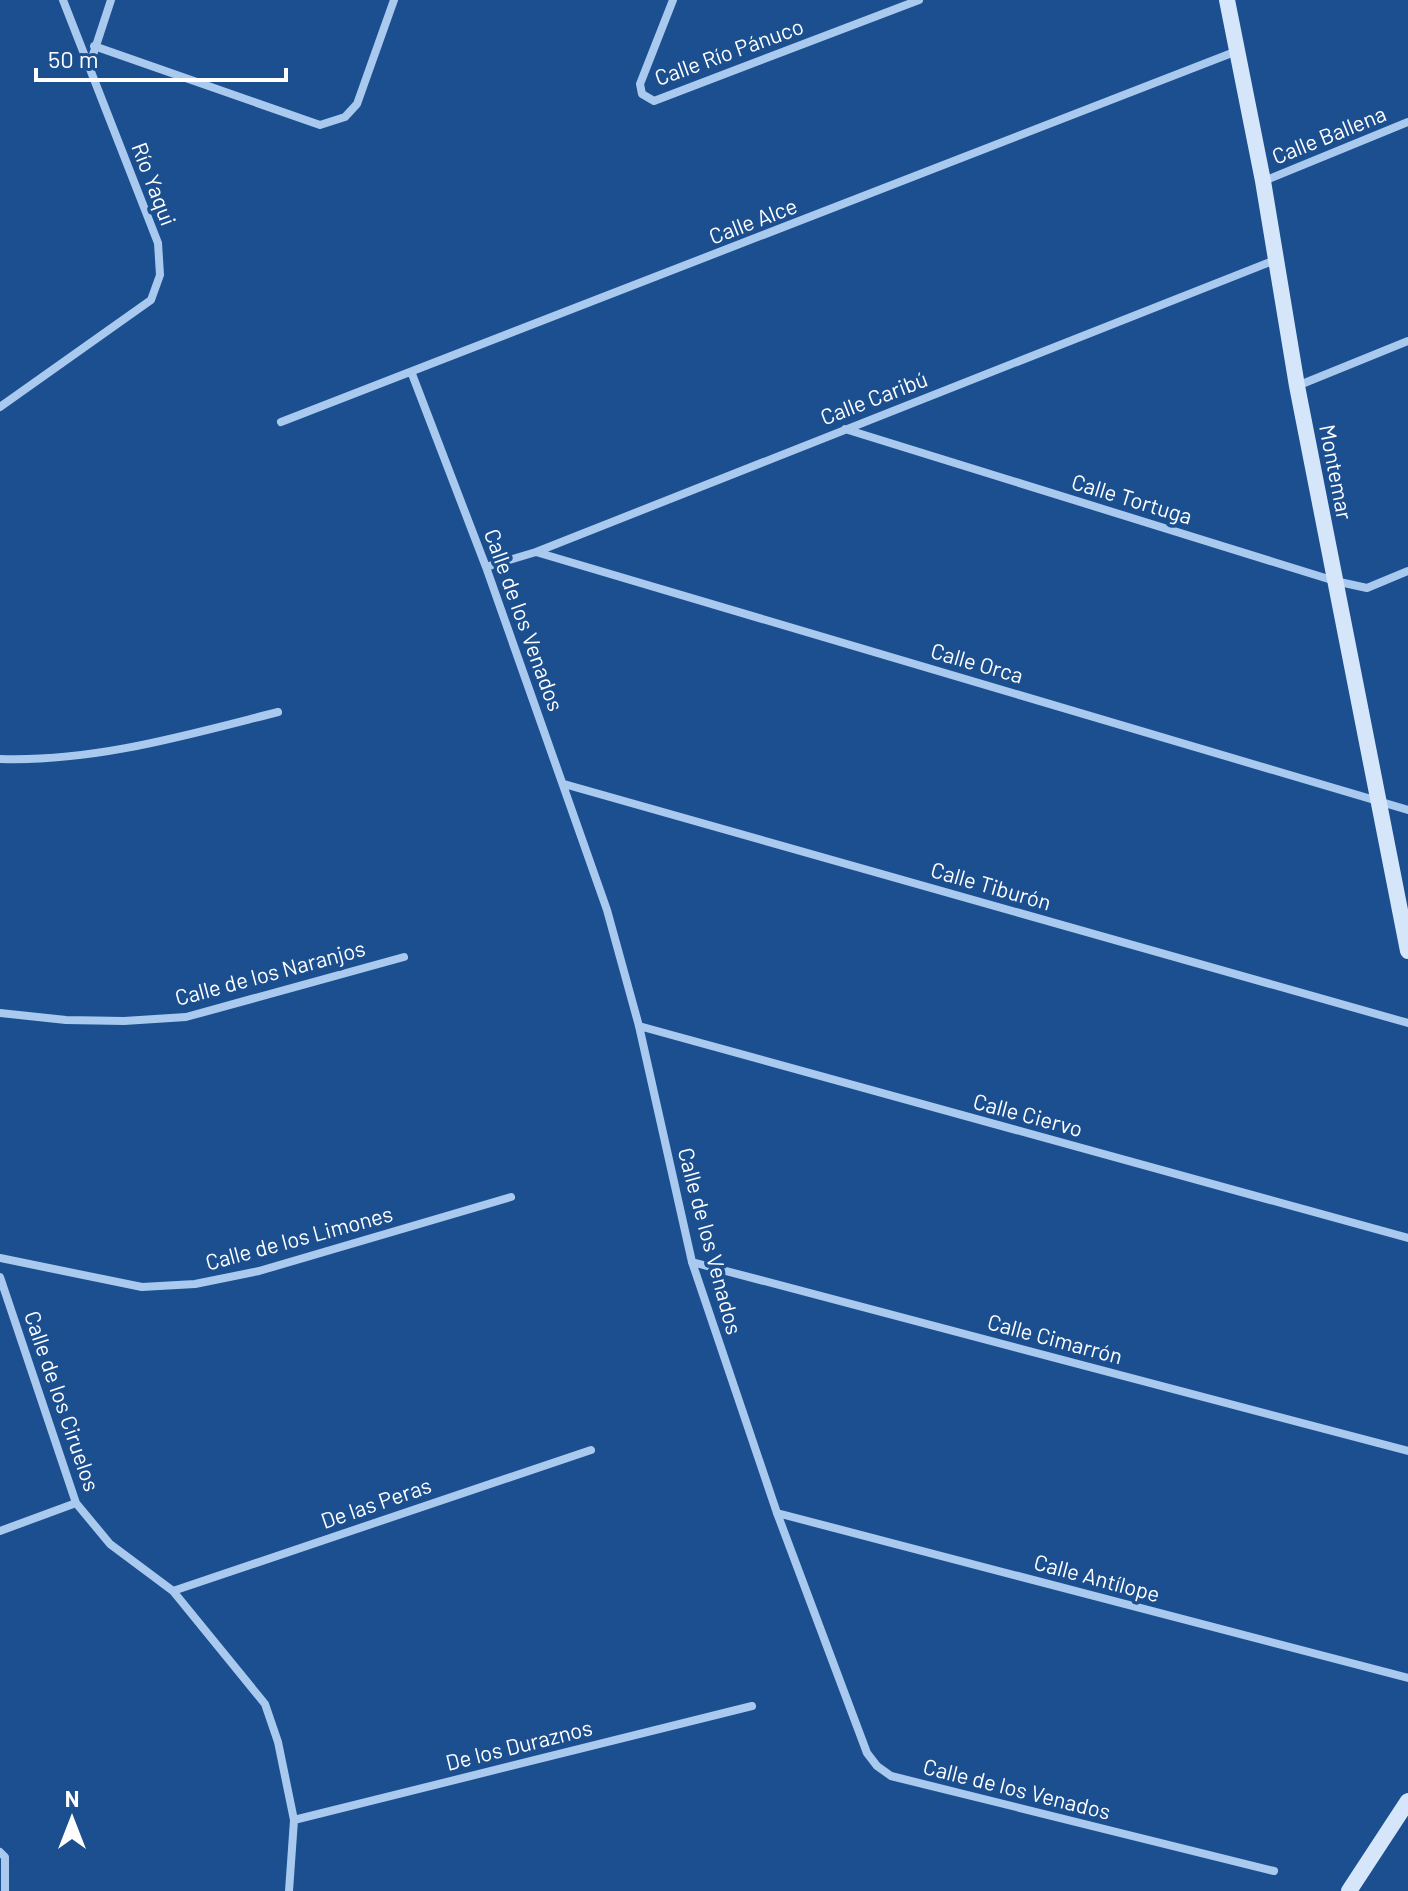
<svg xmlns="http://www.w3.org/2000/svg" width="1408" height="1891" viewBox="0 0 1408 1891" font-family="Barlow,sans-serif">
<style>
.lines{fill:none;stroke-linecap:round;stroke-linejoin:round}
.street{stroke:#a9c9ee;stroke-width:8}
.secondary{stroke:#d6e6fa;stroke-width:16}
.labels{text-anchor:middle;stroke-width:7;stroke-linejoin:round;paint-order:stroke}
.street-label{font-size:22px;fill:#fff;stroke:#1b4f8f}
</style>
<rect width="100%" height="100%" fill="#1b4f8f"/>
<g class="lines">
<path class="street" d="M673,0L640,84L642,94L654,101L919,0
M94,46L320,125L345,117L357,104L394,0
M90,64L111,0
M1264,181L1408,122
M412,374L486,567L607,910L639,1026L692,1262L777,1513L867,1753L877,1766L891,1776L1274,1871
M1297,386L1408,341
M0,407L151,300L160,275L158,243L63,0
M281,422L1237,51
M845,429L1335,581L1367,588L1408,571
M536,552L1408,810
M486,567L536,552L1275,260
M0,759C95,762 187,735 278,712
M564,784L1408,1023
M0,1013L66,1020L124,1021L186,1017L404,957
M639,1026L1408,1238
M0,1258L142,1287L195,1284L259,1271L511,1197
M692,1262L1408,1451
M0,1277L76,1503L110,1544L173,1591L265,1704L278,1742L294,1820L289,1891
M777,1513L1408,1678
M0,1531L76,1503
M173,1591L591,1450
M294,1820L752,1706
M0,1852L5,1857V1891"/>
<path class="secondary" d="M1227,0L1263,181L1297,386L1408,951
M1349,1891L1408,1801"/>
</g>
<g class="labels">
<g class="street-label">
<text transform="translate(729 52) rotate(-20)" y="8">Calle Río Pánuco</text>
<text transform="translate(1329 135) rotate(-22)" y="8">Calle Ballena</text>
<text transform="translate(154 184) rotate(69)" y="8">Río Yaqui</text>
<text transform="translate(753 221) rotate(-21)" y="8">Calle Alce</text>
<text transform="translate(874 398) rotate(-21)" y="8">Calle Caribú</text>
<text transform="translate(1336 472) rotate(79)" y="8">Montemar</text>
<text transform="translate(1132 499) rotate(17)" y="8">Calle Tortuga</text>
<text transform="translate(524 620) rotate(70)" y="8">Calle de los Venados</text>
<text transform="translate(977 663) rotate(16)" y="8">Calle Orca</text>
<text transform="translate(991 886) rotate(16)" y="8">Calle Tiburón</text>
<text transform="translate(270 973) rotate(-15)" y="8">Calle de los Naranjos</text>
<text transform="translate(1028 1115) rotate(15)" y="8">Calle Ciervo</text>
<text transform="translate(299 1238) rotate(-15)" y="8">Calle de los Limones</text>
<text transform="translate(710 1241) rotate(75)" y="8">Calle de los Venados</text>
<text transform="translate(1055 1339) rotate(15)" y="8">Calle Cimarrón</text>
<text transform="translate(62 1401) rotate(71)" y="8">Calle de los Ciruelos</text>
<text transform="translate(376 1503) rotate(-19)" y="8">De las Peras</text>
<text transform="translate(1097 1578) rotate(15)" y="8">Calle Antílope</text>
<text transform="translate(519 1745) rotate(-14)" y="8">De los Duraznos</text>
<text transform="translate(1017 1789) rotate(14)" y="8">Calle de los Venados</text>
</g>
</g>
<g transform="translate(72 1819)" stroke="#1b4f8f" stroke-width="6" paint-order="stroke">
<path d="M0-6L14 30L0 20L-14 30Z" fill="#ffffff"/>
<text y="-12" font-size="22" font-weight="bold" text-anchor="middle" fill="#ffffff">N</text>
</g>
<path d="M36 68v12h250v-12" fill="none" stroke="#ffffff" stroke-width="4"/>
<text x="48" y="68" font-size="24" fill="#ffffff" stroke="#1b4f8f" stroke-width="6" paint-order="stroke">50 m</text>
</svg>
